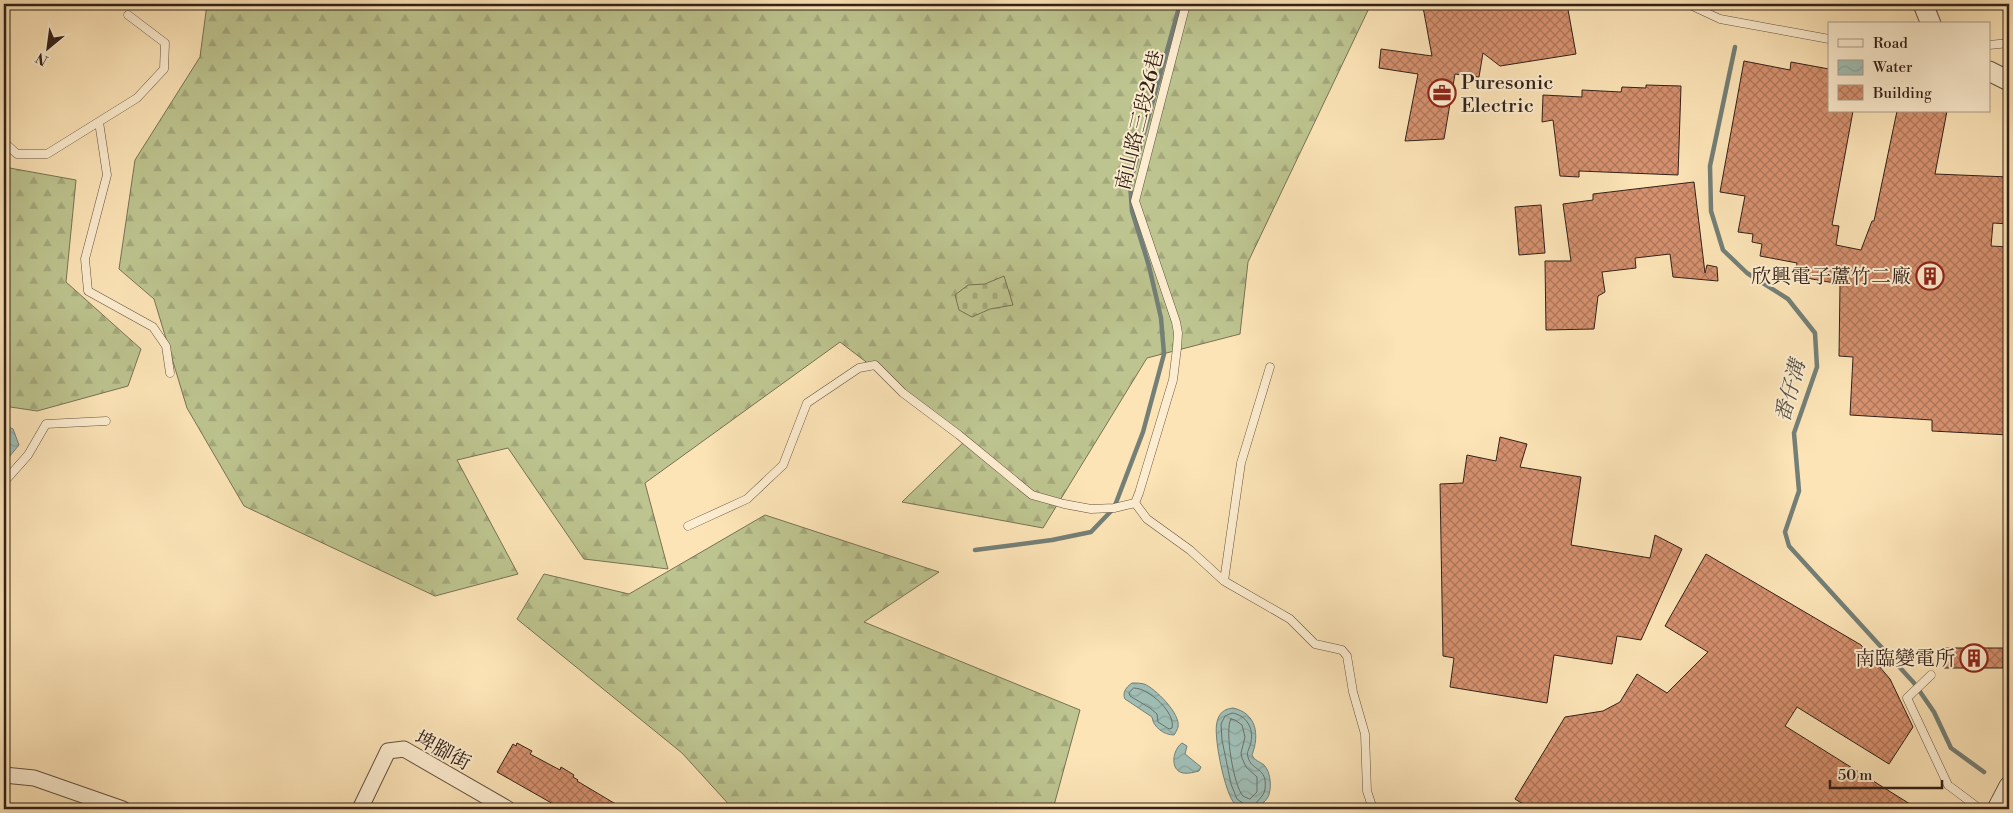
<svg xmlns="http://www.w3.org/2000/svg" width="2013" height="813" viewBox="0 0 2013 813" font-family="'Libre Bodoni','Noto Serif TC',serif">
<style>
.forest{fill:url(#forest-firs);stroke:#787254}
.cemetery{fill:url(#cemetery-stones);stroke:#787254}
.water{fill:url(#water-waves);stroke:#747f77}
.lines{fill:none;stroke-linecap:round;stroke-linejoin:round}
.shore{stroke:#6a7067;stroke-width:1}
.stream{stroke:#747f77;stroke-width:4.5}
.building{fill:url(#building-cross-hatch);stroke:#332119}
.service-casing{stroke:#655240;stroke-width:9}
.minor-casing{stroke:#655240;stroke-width:17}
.tertiary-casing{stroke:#655240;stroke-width:21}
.service{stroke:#fdedd0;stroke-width:8}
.minor{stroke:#fdedd0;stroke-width:15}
.tertiary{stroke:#fdedd0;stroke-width:19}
.labels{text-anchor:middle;stroke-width:4;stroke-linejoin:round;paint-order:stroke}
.poi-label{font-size:20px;fill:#332119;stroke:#fdedd0;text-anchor:end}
.street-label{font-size:20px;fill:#332119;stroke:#fdedd0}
.water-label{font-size:21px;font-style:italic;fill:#545048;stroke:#fdedd0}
</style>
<defs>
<pattern id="forest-firs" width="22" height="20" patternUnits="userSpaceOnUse" patternTransform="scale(1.25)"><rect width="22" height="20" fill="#bdc48f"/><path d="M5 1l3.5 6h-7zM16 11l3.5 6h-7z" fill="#a3a87b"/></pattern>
<pattern id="cemetery-stones" width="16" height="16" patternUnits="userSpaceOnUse" patternTransform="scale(1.25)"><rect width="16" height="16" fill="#bdc48f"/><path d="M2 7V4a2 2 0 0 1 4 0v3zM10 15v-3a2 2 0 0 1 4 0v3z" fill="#a3a87b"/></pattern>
<pattern id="water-waves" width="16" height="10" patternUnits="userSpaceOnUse" patternTransform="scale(1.25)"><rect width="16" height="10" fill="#a0beb5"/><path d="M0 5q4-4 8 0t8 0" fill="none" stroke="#8aa39b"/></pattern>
<pattern id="building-cross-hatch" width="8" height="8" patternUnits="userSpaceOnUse" patternTransform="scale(1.25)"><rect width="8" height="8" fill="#d6916f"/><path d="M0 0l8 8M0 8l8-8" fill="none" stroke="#ae765a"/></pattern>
</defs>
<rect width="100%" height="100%" fill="#fce4b7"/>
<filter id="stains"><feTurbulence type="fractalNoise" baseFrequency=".004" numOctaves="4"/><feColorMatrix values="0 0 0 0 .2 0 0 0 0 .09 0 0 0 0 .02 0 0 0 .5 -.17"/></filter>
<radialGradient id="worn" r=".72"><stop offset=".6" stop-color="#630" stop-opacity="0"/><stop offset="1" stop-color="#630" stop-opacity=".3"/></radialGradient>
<path class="forest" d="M207,4H1371L1248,262L1240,334L1147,358L1043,528L902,502L967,439L840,342L645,483L668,569L584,559L508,448L457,460L518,574L435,596L244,506L187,408L154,299L119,269L135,160L200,57Z
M4,167L76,180L66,282L141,349L128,386L37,411L4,406Z
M765,515L939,572L864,622L1080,710L1053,809H733L682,753L517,619L544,574L629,594Z"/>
<path class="cemetery" d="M1004,276L1013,305L990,309L972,317L959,310L955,295L968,285L985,284Z"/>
<path class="water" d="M4,425L13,429L19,445L4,463Z
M1132,683C1136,683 1140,683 1144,684C1155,688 1181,714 1178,727C1178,728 1175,734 1174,735C1164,735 1153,727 1152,717L1125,699C1122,693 1126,687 1132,683Z
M1233,708C1256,713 1260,734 1252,755C1255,761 1259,761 1264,765C1271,772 1272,789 1268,797C1265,802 1260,805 1257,809C1248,809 1242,810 1235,804C1225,795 1213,735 1217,722C1219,713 1224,709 1233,708Z
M1182,743L1187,746L1185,754L1201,767L1199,771C1195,772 1188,774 1183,773C1169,770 1173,749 1182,743Z"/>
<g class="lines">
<path class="shore" d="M1134,688C1149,688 1176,713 1172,728L1169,729L1158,722L1157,714L1150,708L1130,696L1129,693Z
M1231,719L1235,720L1242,725L1245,737L1241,753L1242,758L1246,767L1257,777V792L1250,799C1249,799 1245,797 1243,796C1234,787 1224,729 1231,719Z
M1245,809L1244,804L1237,799L1231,784L1222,740L1221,724L1225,716L1232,713C1246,715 1254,728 1251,742C1250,748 1246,752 1248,757C1251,771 1268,767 1265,789C1264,798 1254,801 1254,809"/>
<path class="stream" d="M1721,4L1732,8
M1735,47L1710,166L1711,211L1723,250L1747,273L1788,299L1815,333L1817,367L1794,433L1799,491L1785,532L1789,546L1914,683L1934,712L1951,748L1984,772
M975,550L1052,540L1091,532L1114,508L1143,432L1164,354L1161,318L1149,266L1132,211L1130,183L1180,4"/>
</g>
<path class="building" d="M1441,4H1567L1576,54L1500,66L1483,53L1479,77L1455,74L1444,139L1405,141L1418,74L1379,68L1381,49L1432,56L1423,7Z
M1744,61L1790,70L1791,62L1829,69V111H1853L1832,225L1839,226L1836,245L1861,250L1872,221H1874L1897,111H1947L1935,174L2009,177V224L1993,223L1991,246L2009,247V435L1932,431V420L1850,415L1853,357L1839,356L1840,284L1795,276L1797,263L1760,256L1762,244L1752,242L1753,234L1738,232L1745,196L1720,192Z
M1646,85L1681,86L1678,175L1579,171V177L1560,176L1553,120L1542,122L1543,95L1582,97V90L1621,92L1622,87L1646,88Z
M1694,182L1705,273L1707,265L1717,267L1718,281L1673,277L1670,254L1635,258L1636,268L1602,272L1605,292L1598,296L1594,329L1546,330L1545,261H1571L1563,204L1593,200V194Z
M1541,205L1545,253L1519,255L1515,207Z
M1500,437L1527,444L1520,467L1581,477L1571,545L1650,558L1655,535L1682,549L1641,640L1617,636L1612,664L1554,655L1547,703L1450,687L1454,658L1443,656L1440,484L1463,483L1467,455L1496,461Z
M1706,554L1861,645L1890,679L1913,727L1889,764L1797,707L1785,726L1918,809H1531L1515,799L1565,717L1603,711L1620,702L1637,674L1667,693L1708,652L1665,626Z
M1944,648H2003V668H1944Z
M517,743L532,751L530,754L560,770L561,767L574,775L573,777L578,780L577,781L624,809H562L497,772L513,744L516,746Z"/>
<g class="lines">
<g class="service-casing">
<path id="service" d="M1186,4L1135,201L1176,322L1178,333L1177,348L1173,380L1139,493L1135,503L1147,519L1190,550L1224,581L1290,619L1315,644L1342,650L1347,656L1353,692L1365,734L1367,791L1373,809
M1688,4L1720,19L1829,39
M1989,45L2009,43
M99,122L107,175L85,259L88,291L153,327L166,346L170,373
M4,142L17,154H47L137,98L164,69L165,43L128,15
M4,482L28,455L46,424L106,421
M688,526L747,499L783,465L807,403L859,368L875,365L903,393L959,435L1032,495L1064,504L1091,509L1114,508L1135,503
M1224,581L1241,463L1270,367
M1931,675L1907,698L1948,785L1980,809"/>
</g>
<g class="minor-casing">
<path id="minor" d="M4,775L34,778L123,809
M360,809L388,751L404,749L508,809"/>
</g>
<g class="tertiary-casing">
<path id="tertiary" d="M1923,4L1931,24
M1989,71L2009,81
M1997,809L2009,786"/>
</g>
<use href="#service" class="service"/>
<use href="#minor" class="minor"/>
<use href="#tertiary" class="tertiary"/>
</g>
<defs>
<g id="office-ring" transform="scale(1.4375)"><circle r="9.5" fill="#fdedd0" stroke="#8f2418" stroke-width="1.5"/><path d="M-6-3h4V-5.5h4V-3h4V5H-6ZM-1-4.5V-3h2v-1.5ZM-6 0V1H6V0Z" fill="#8f2418"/></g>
<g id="building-ring" transform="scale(1.4375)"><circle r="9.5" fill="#fdedd0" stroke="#8f2418" stroke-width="1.5"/><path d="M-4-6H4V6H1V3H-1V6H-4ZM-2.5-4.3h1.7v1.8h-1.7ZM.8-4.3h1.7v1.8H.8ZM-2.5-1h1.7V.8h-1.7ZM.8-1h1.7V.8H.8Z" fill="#8f2418"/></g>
</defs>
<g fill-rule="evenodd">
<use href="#office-ring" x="1442" y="93"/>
<use href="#building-ring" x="1930" y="276"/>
<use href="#building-ring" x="1974" y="658"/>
</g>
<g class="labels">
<g class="poi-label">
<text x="1461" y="89" text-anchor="start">Puresonic<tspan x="1461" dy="23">Electric</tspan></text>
<text x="1911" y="283">欣興電子蘆竹二廠</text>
<text x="1955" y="665">南臨變電所</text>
</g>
<g class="street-label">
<text transform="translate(1139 120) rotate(-76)" y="7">南山路三段26巷</text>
<text transform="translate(443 750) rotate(28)" y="7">埤腳街</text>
</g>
<g class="water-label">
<text transform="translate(1790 391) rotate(-75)" y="7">番仔溝</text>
</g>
</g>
<rect width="2013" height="813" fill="none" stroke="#fce4b7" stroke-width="20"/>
<rect x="5" y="5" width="2003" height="803" fill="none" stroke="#332119" stroke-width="2.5"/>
<rect x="10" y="10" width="1993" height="793" fill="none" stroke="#332119"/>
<rect x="1828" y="22" width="162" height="90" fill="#fdedd0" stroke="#ac9b87"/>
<rect x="1838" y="39" width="25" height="8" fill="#fdedd0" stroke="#ac9b87"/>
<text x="1873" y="48" font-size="15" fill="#332119">Road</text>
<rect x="1838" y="60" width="25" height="15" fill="url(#water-waves)" stroke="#ac9b87"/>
<text x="1873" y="72" font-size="15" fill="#332119">Water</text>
<rect x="1838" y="85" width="25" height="15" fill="url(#building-cross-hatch)" stroke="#ac9b87"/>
<text x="1873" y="98" font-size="15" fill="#332119">Building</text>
<g transform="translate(48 48) rotate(209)" stroke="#fdedd0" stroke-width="4" paint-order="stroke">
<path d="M0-4L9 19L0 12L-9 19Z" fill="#332119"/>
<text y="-8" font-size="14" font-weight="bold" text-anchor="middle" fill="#332119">N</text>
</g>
<path d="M1830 780v8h112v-8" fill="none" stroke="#332119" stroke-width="2.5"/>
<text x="1838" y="780" font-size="15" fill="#332119" stroke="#fdedd0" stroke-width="4" paint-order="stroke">50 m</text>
<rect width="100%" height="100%" filter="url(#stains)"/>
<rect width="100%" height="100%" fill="url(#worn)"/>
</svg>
